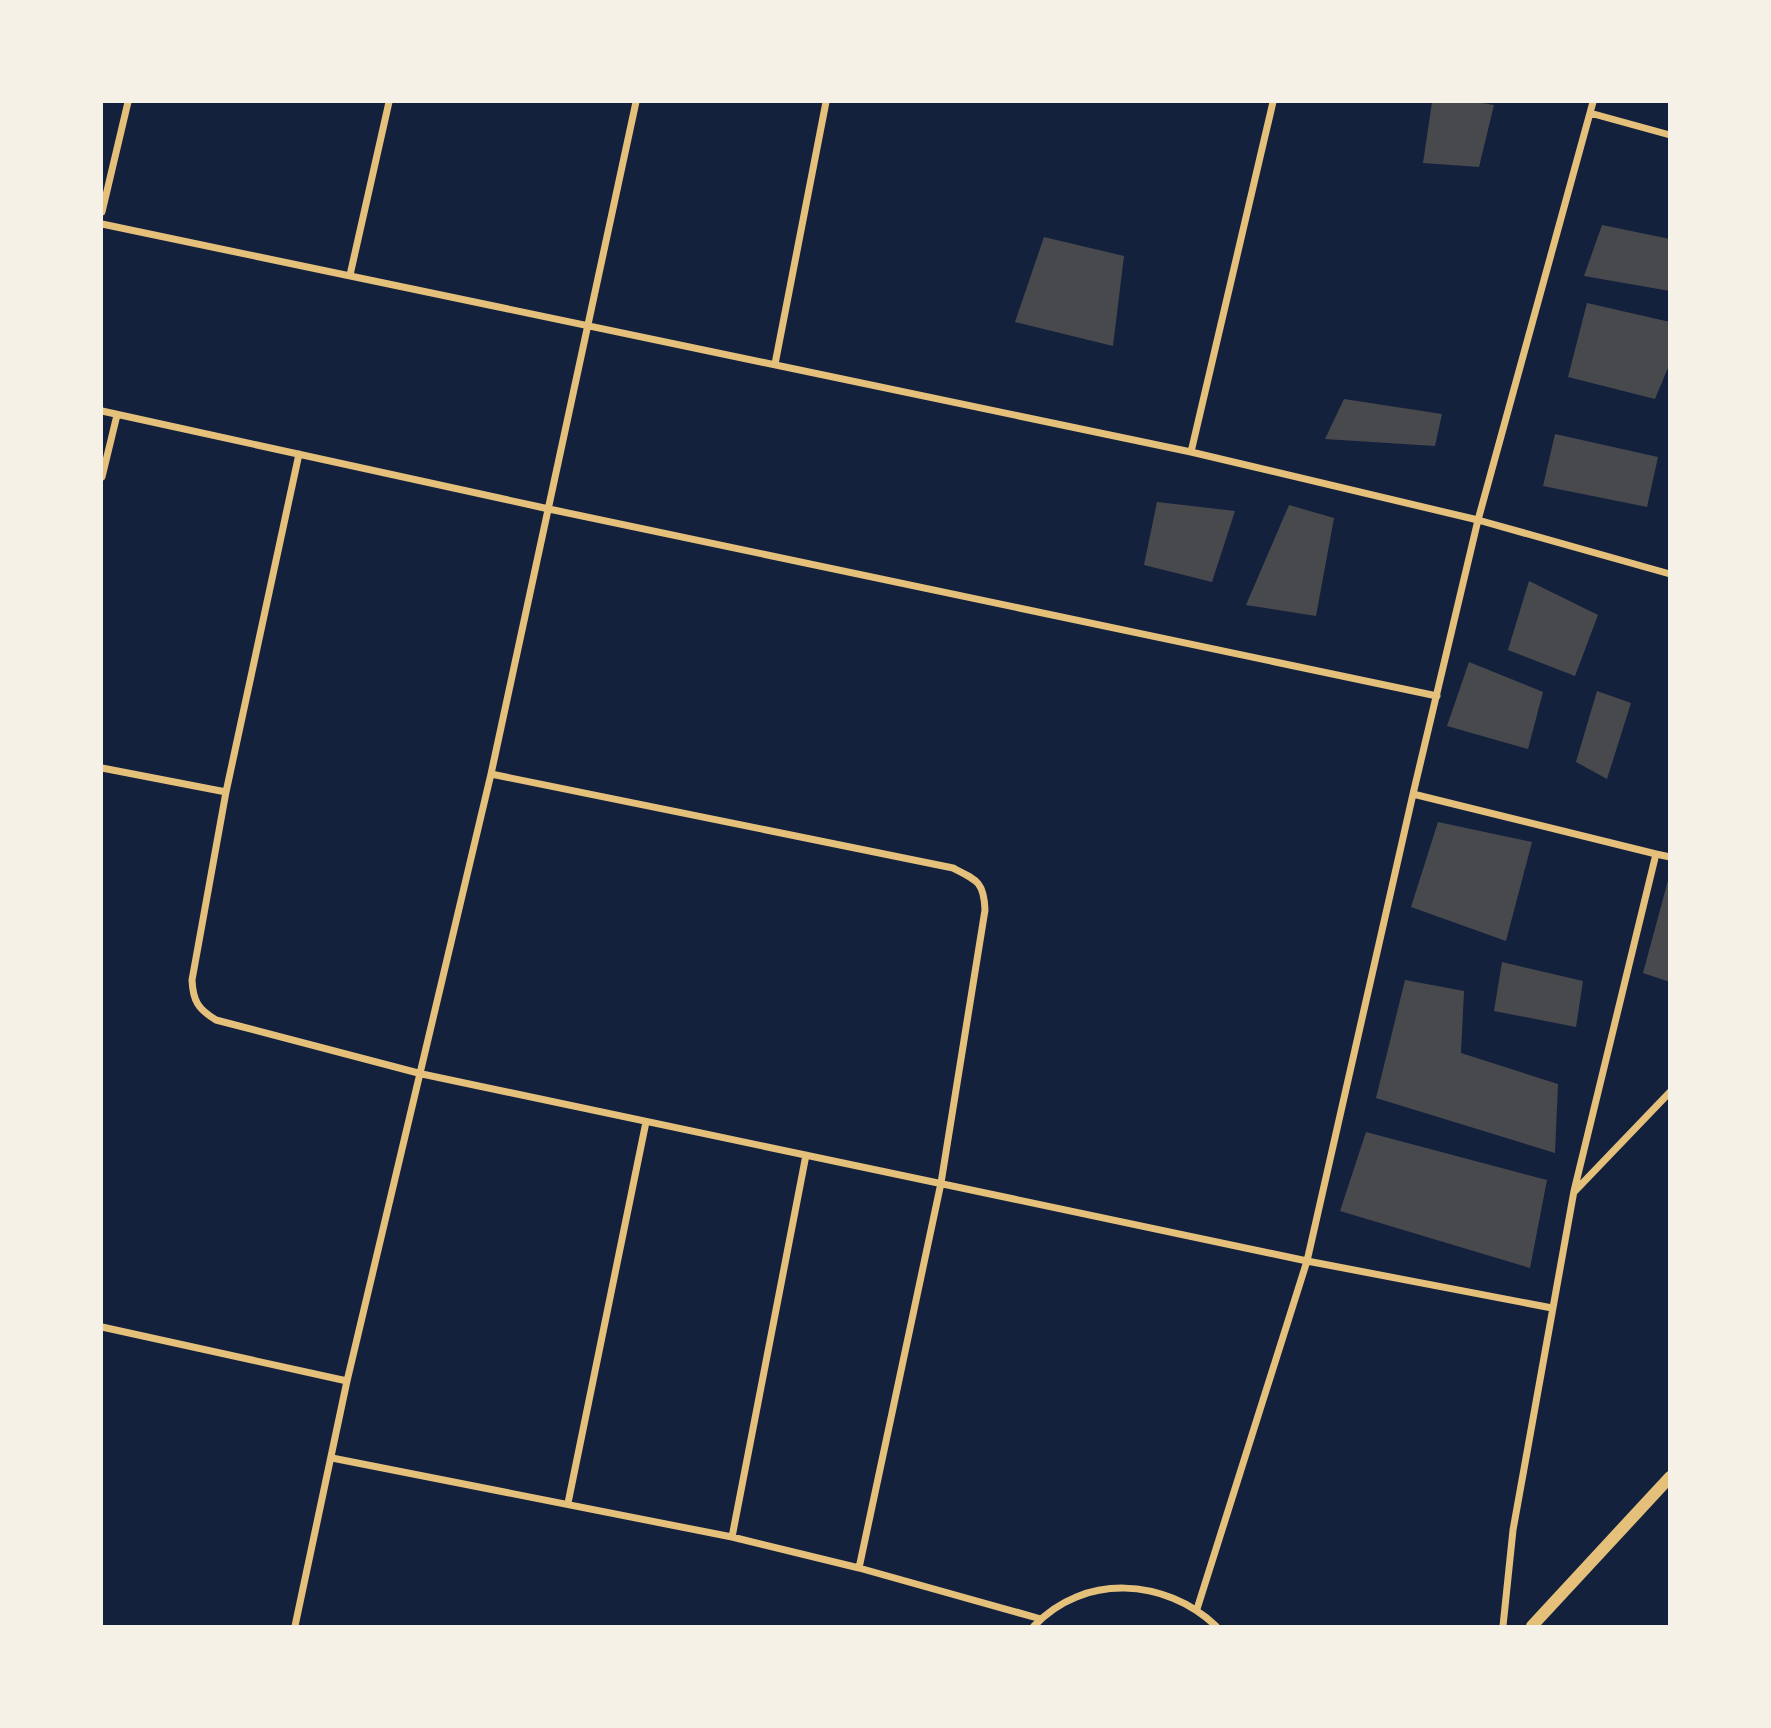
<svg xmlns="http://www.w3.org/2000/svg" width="1771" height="1728" viewBox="0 0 1771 1728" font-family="'Asap Condensed',sans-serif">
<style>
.building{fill:#48494c}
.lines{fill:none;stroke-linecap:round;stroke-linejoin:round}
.minor{stroke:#e5c07b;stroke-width:7}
.tertiary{stroke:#e5c07b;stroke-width:12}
</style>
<rect width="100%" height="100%" fill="#14213d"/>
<path class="building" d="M1432,102H1477L1494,105L1479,167L1423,163Z
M1602,225L1670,239V291L1584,276Z
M1044,237L1124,256L1113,346L1015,322Z
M1587,303L1670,322V363L1655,399L1568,377Z
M1344,399L1442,414L1435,446L1325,439Z
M1555,434L1658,457L1647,507L1543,486Z
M1157,502L1235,511L1212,582L1144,565Z
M1289,505L1334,518L1316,616L1246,605Z
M1529,581L1598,615L1575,676L1508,650Z
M1469,662L1543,692L1528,749L1447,726Z
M1597,691L1631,703L1607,779L1576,762Z
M1438,822L1532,842L1506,941L1411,907Z
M1670,873V982L1643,973Z
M1502,962L1583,981L1576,1027L1494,1011Z
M1405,980L1464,991L1461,1053L1558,1084L1555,1153L1376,1098Z
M1366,1132L1547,1180L1530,1268L1340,1211Z"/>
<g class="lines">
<path class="minor" d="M1273,102L1191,452L1478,520L1413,794L1656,854L1574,1191L1513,1530L1503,1626
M1593,102L1478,520L1670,574
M1590,113L1670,135
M102,212L128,102
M102,224L1191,452
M350,275L389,102
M775,364L826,102
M102,411L549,509L1437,696
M102,477L117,415
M102,768L226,792L299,454
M491,774L953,868C977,880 984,882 985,910L941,1183L859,1568
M226,792L192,980C193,1001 198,1009 216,1020L422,1074L1307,1261L1552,1308
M1656,854L1670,857
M1575,1191L1670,1092
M102,1327L347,1381
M332,1458L732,1537L859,1568L1041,1619
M568,1503L646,1122
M732,1537L806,1155
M1197,1609L1307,1261L1413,794
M295,1626L347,1381L491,774L636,102
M1034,1626C1084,1573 1165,1578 1216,1626"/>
<path class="tertiary" d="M1532,1626L1670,1477"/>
</g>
<rect width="1771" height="1728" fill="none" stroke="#f6f1e7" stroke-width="206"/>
</svg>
